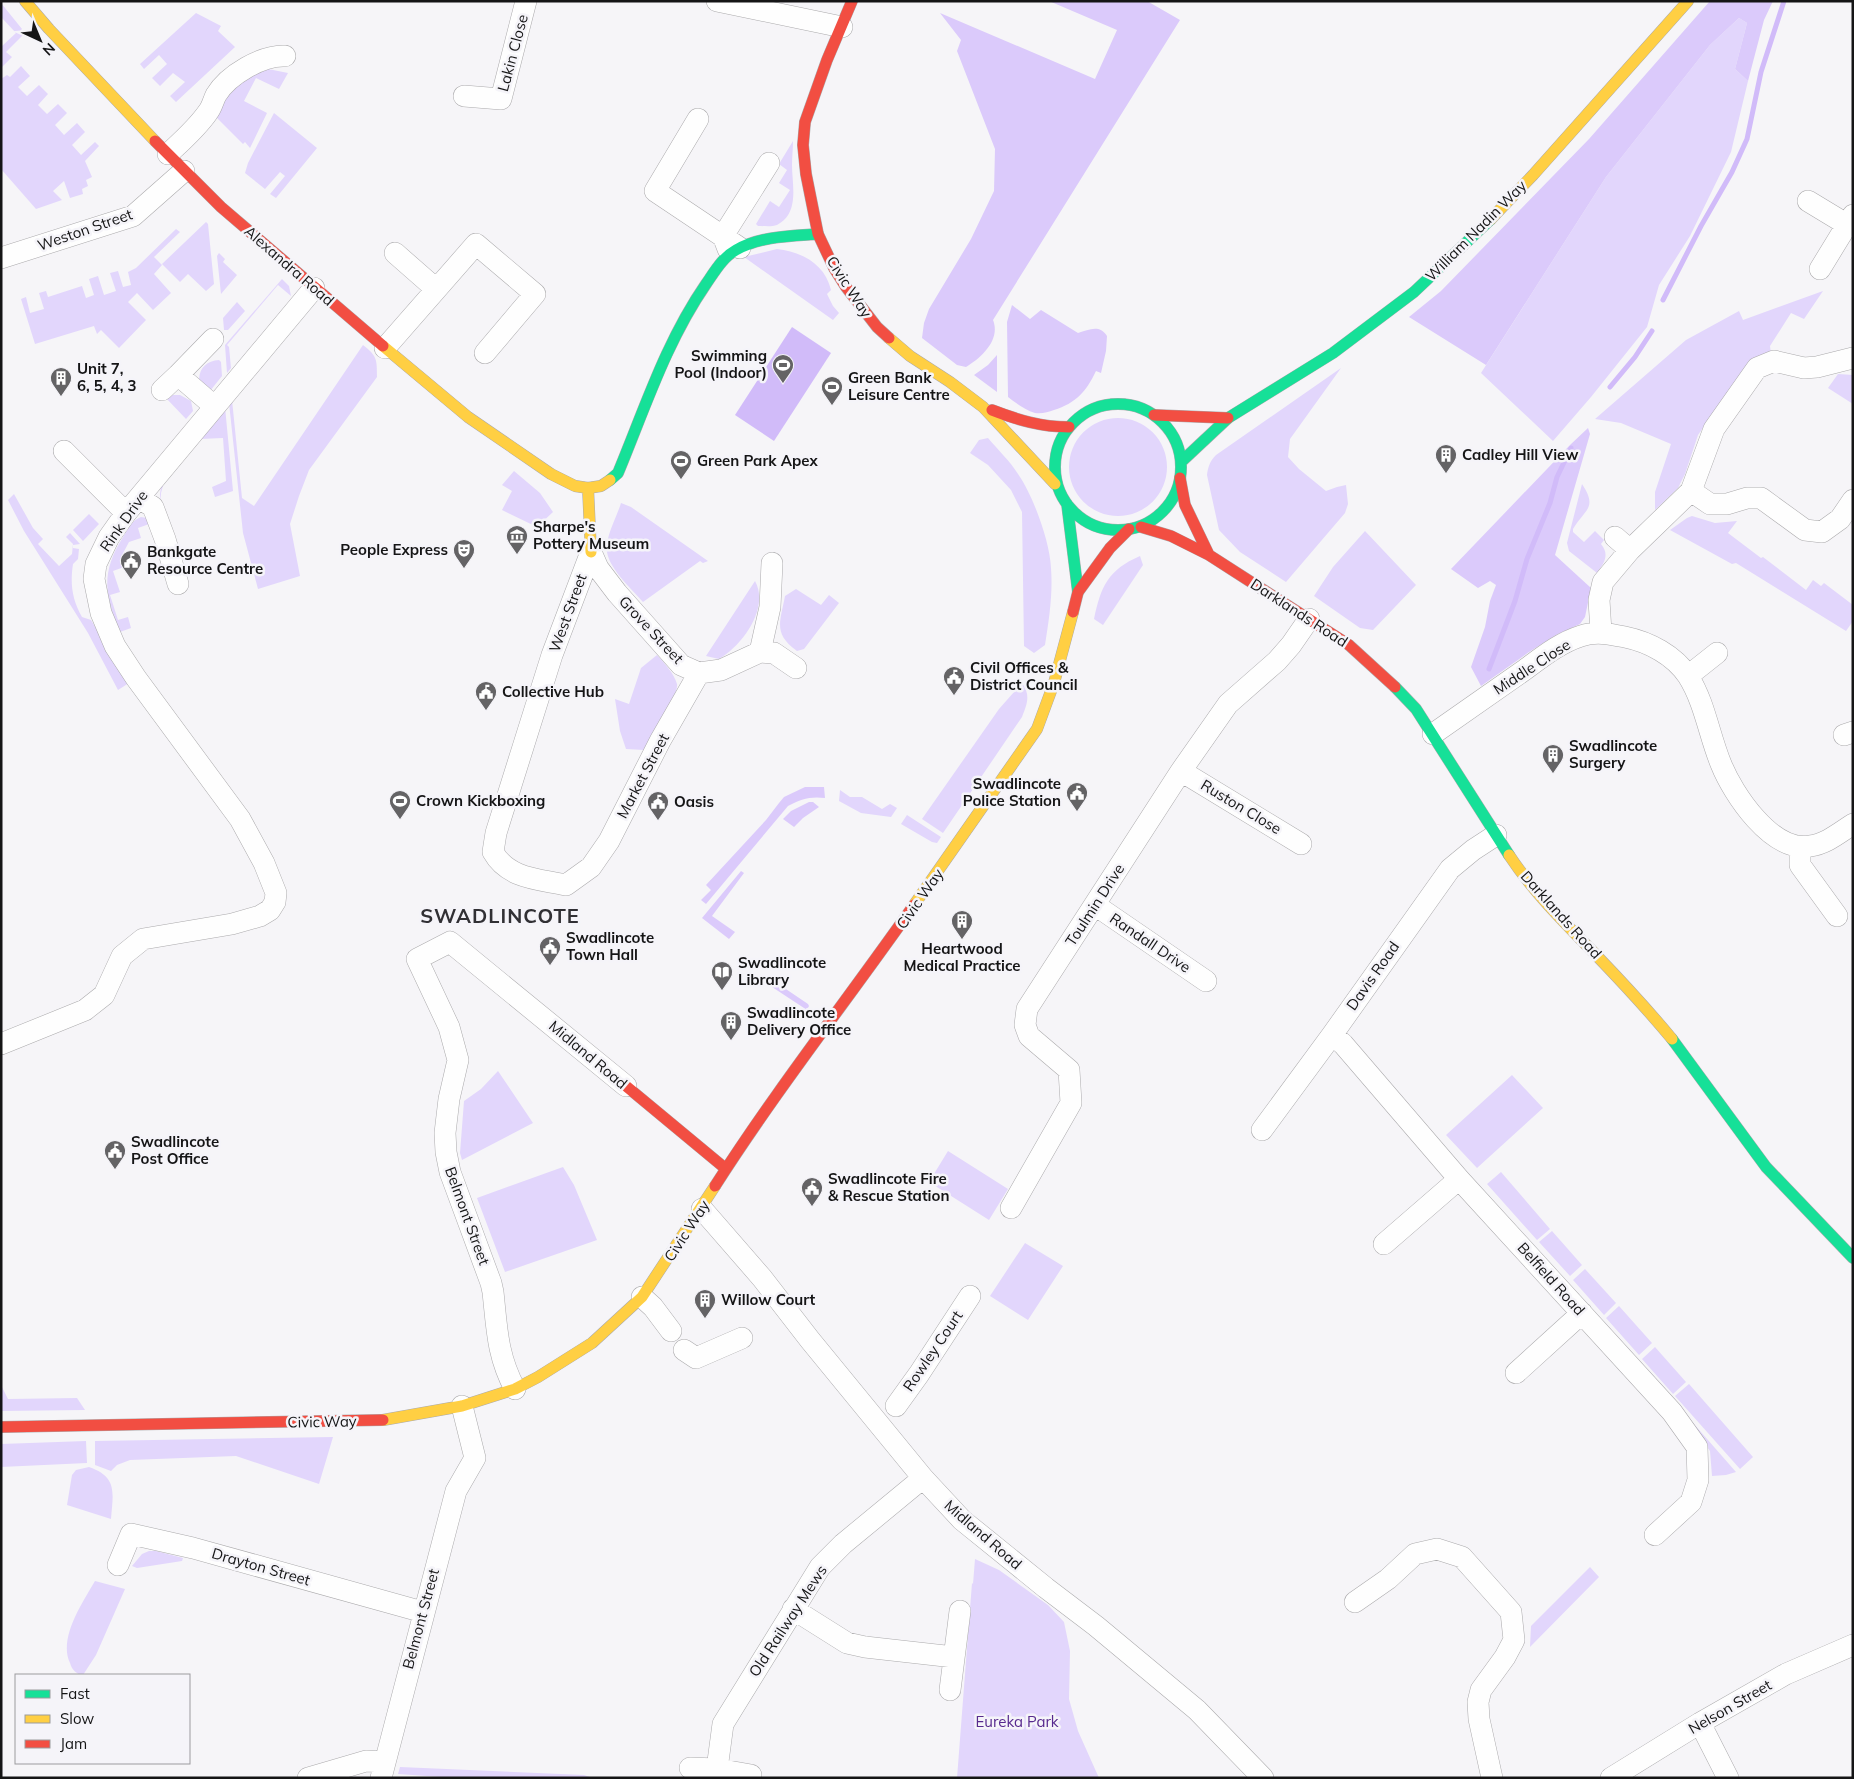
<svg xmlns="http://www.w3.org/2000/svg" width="1854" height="1779" viewBox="0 0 1854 1779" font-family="Mulish,sans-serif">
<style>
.green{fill:#e2d6fc}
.forest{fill:#dbcafb}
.water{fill:#d1bbf9}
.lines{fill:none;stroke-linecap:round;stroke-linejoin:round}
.stream{stroke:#d1bbf9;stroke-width:5}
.street-casing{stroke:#abaaac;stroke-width:22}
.fast-casing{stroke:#abaaac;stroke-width:12}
.slow-casing{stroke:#abaaac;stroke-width:12}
.jam-casing{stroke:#abaaac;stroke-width:12}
.street{stroke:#fefefe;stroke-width:21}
.fast{stroke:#16e098;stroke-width:11}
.slow{stroke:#ffcf43;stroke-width:11}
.jam{stroke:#f24e42;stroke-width:11}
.labels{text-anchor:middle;stroke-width:5;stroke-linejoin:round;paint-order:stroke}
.street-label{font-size:15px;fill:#151516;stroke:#f5f4f9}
.poi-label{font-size:15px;font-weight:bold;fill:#151516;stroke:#f5f4f9;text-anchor:start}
.park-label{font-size:15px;fill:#572a8e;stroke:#f5f4f9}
.district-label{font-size:20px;font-weight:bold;letter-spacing:1px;fill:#313034;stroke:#f5f4f9}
</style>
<rect width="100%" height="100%" fill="#f6f5f8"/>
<path class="green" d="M1,3L22,29L20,31L23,35L6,52L12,57L1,68V47L16,33L1,17Z
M196,13L221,26L218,31L235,47L176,102L170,96L185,82L173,73L160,86L152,78L167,64L159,55L144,69L140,64Z
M1739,18L1747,23L1735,69L1748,81L1731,152L1690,236L1659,285L1647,327L1591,397L1553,441L1481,373L1606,177L1710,45Z
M21,66L30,76L18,87L27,96L39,85L48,94L38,105L47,114L58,104L67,113L55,125L64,135L77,123L85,132L72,145L81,155L95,142L99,146L85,161L92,177L86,180L88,186L82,189L83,194L70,198L64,181L53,191L62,200L36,209L1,169V79L7,75L10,77Z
M268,69L288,73L279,89L256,78L244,101L267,113L250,148L245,142L243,144L216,117L217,111L242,77Z
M274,113L317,148L276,198L270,194L285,176L280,172L265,189L245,173L248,163Z
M793,141C793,149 792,157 792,165C792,185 800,213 777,225C772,227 764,226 758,226L756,224L770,201L779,207L790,190L779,183L787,170L779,164Z
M206,222L208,224L214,284L206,291L188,274L180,282L162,264Z
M176,229L180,232L154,257L162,265L154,274L171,293L153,310L137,293L128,302L146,320L119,348L101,330L97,334L94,326L35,344L21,299L26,297L30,313L44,309L39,293L46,291L48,297L82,286L86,298L94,295L89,279L98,276L104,295L116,291L110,273L118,271L123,287L131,285L128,272L136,268Z
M777,249C802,252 825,264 831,290L827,294L833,306L839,313L833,320L744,257Z
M219,253L225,259L223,262L237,275L221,294L217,256Z
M282,279L289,286L291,296L278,285L227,345L229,347L231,368L227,373L225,345Z
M1823,291L1804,319L1791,313L1770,346L1771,354L1748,363L1698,435L1685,474L1678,488L1655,510V492L1671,444L1621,423L1595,419L1686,340L1739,311L1743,320Z
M237,302L245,311L228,330H224L223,318Z
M363,345C377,356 377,359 377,377L309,470L299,496L290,524L300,576L258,589L243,533L229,403L232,400L242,498L254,506Z
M219,360L221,362L222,376L210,391L199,379C200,367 207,361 219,360Z
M1341,368L1290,439L1288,457L1299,469L1326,491L1337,487L1346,485L1348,504L1345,513L1286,582L1240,552L1219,530L1207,475C1208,467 1210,461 1216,455Z
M1838,374L1853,375V404L1828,388Z
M173,395H180L191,401L193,411L186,419L166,398Z
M225,407L233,491L215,497L212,487L226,481L223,438L200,439L164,482L161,493V502L160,494L161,487Z
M1069 467a49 49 0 1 1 98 0a49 49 0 1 1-98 0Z
M988,438C998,450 1010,461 1018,474C1033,495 1050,542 1051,568C1053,594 1049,620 1045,645L1034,653L1024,646L1022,512L1011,490L988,465L970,453L979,440Z
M514,471L540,493L553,512L537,527L502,510L512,491L502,485Z
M1582,484C1598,508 1585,509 1573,529V532L1584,542L1595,531L1604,540L1601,544C1610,555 1604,563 1597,573L1569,551L1567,543Z
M14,494L33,528L43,539L38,544L59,566L72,554L73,544L66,537L89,514L99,524L83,541L73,530L70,533L80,544L73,545V548L79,549L78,559L73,564C70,584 72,599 82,617L91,620L129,683L118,690L88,633L24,531L8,500Z
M621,503L631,507L708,561L703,563L700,561L643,602C631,588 603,564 607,544C609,530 617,516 621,503Z
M1692,516L1715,523L1737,521L1728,533L1761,558L1763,557L1806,590L1813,580L1821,586L1824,583L1853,605V621L1846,631L1736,563L1732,564L1670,530L1687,518Z
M141,517L147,518L152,523L138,528L141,538L129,542L121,557L124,567L113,571L120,592L110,595L118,620L128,617L131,628L120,632C104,595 101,572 123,537C128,529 132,520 141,517Z
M1365,531L1416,585L1373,630L1360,628L1314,596L1333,567Z
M1140,556L1143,565L1103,625L1094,619C1101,586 1108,570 1140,556Z
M755,581C770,608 742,646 719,659L706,656Z
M796,589L821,605L829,595L839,603L804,649L797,651C773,633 780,623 785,596Z
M657,655C664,663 674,673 677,684C679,695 651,738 644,750L626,749L620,731L615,699L629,704L641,668Z
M1022,683C1031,695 1027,704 1022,717L943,833L922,819L999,709Z
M840,790L850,797H862L882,809L890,804L897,808L891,817L861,813L839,801Z
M907,815L941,837L937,843L932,842L901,824Z
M498,1071L533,1123L462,1160L460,1153L464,1101L481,1089Z
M1512,1075L1543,1108L1477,1168L1446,1135Z
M948,1151L1008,1189L989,1220L929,1182Z
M563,1167L574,1185L597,1240L505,1272L477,1198Z
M1501,1172L1550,1229L1537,1240L1487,1184Z
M1552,1231L1582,1265L1570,1276L1539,1242Z
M1025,1243L1063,1266L1028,1320L990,1296Z
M1585,1269L1616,1303L1604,1315L1573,1280Z
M1619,1306L1652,1343L1639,1355L1606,1318Z
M1655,1347L1686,1382L1673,1394L1642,1359Z
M1689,1384L1753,1457L1740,1469L1675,1396Z
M1,1385L8,1399L77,1398L85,1410L1,1411Z
M1672,1399L1736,1472L1726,1475L1712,1476L1710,1451Z
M333,1437L319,1484L236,1456L130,1460L117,1465L111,1471L95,1465V1441Z
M86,1441L87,1463L1,1467V1444Z
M89,1467C118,1477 113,1493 111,1519L67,1505L72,1475L76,1470Z
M149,1551H156L183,1558L182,1561L137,1568L132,1566L142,1554Z
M975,1559L999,1570L1048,1605L1064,1622L1070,1651L1069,1699L1078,1731L1099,1778H957L972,1583L973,1584Z
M1590,1567L1599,1577L1530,1647L1531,1626Z
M95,1581L125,1589L96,1655L83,1675C76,1674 72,1670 70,1663C58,1638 83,1602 95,1581Z
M400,1767L584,1775L593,1778H455L398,1774Z"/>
<path class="forest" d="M1049,1H1147L1180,20L993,320C1001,340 981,358 966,367L957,365L922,338L924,323L929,309L971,239L994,191L995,149L957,51L961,40L940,13L1095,79L1117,30Z
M1710,1H1773L1764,20L1748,81L1735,69L1747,23L1739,18L1710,45L1606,177L1486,365L1409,317L1441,291L1589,139Z
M1012,305L1030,319L1041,310L1078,333C1089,330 1099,324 1107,336L1106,351L1101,373L1096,371C1086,392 1076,403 1054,410C1048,412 1042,414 1035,413C1025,410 1016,403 1008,397L1007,322Z
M997,355V392L974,375L988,365Z
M1588,428L1590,434L1555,555L1591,588L1585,617L1580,624L1556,635L1529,652L1481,686L1471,667L1485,627L1490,601L1496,585L1490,581L1478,588L1451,569L1570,445Z
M805,787H824L825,798C811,796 800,799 788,806L706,904L701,900L711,890L706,885L766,820L779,803L784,797Z
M809,802H813L819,807L803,818L794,827L783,819L791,811Z
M741,871L744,873L712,916L735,932L729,939L702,918Z
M770,981H774L808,1004L809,1006L807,1010L766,983Z"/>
<path class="water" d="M792,327L831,353L774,441L735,415Z"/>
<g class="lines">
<path class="stream" d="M1663,300L1701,226L1732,172L1747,139L1761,72L1784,1
M1610,387L1635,357L1652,331
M1489,669L1515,601L1527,559L1550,503L1557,477L1571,448"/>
<g class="street-casing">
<path id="street" d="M717,1L842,27
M464,96L501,99L526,1
M698,119L655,191L740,248
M168,154C182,141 197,128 208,112C212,107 213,101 216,95C228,75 262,55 285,56
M1808,201L1846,224
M728,249L723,236L769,163
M395,253L436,289
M1,258L133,216L184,171
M1820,269L1853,215
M213,339L178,375L214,406
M385,348L476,244L535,294L485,353
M162,390L178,375
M64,451L126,513
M1691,491L1710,504H1727L1747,498H1761L1805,530L1822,532L1840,519L1853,500
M139,498L153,507L165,539L178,584
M1615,537L1630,550
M591,552L552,655L496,833L493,852C508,879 539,879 566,885L591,867L609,841L660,741L699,673
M591,552L598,568L617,593L681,665L699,673L721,670L760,652L774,653L796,668
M1601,632L1599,600L1603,582L1630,550L1691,491L1714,429L1757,368L1774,361L1804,368L1817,367L1853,358
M760,652L770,607L772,563
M1688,676L1717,653
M1433,734C1463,713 1493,692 1523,671C1541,658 1559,643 1581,636C1596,631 1610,634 1625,637C1649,642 1674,655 1688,676C1705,703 1709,735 1721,764C1733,794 1772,853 1810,846C1826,844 1839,833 1853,824
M1844,735L1853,732
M1181,771L1301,844
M1800,847V865L1837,916
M1095,905L1206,981
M1332,1035L1343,1044L1459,1179L1672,1412L1697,1447L1698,1480L1691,1502L1655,1535
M1,1044L85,1010L104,995L122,956L143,939L232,924L260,916L270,910L275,902L276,893L264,863L240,819L136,678L115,646L101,613L94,579L96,564L109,537L126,513L314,288
M1262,1130L1332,1035L1450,869L1473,850L1496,835
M1011,1208L1071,1103L1069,1070L1029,1036L1025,1025L1027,1009L1181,771L1228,704L1277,661L1291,645L1309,619
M702,1209L762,1278L810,1340L923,1478L962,1520L1046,1588L1096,1626L1197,1710L1263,1778
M1384,1244L1459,1179
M642,1297L653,1307L671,1331
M684,1350L696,1358L742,1338
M1516,1373L1582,1313
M515,1389C497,1355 497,1329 493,1292L491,1283L450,1172L446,1152L445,1133L449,1099L458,1060L449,1027L417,959L450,942L626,1086
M896,1406L919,1374L970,1296
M118,1565L131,1534L193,1548L423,1612
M1355,1602L1388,1579L1415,1554L1437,1549L1462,1557L1511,1612L1514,1640L1505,1657L1481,1690L1478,1702L1479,1719L1492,1778
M793,1609L847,1643L865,1647L954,1657
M950,1690L960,1611
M1700,1723L1728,1778
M690,1768L717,1769L751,1775
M717,1769L723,1724L820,1567L843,1544L923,1478
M308,1778L366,1761L385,1762
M381,1778L456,1491L475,1458L462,1406
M1611,1778L1700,1723L1786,1674L1853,1645"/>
</g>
<g class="fast-casing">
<path id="fast" d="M1055 467a63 63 0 1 1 126 0a63 63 0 1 1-126 0Z
M1181,462L1228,418L1333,353L1414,292L1490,220
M610,480L618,473C645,408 666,342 706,284C715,271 723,257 736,250C761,236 791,236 818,234
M1067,504L1078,592
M1395,687L1416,709L1509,855
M1672,1039L1766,1167L1853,1258"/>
</g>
<g class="slow-casing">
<path id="slow" d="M25,1L49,29L155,141
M1490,220L1533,175L1688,1
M889,338L910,356L950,382L983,407L1055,484
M383,346L468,417L551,474L575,486L588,488L601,486L610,480
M588,488L591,552
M1509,855C1534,893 1566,924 1597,956C1623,983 1648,1010 1672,1039
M914,905L1037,729L1054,683L1073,612
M383,1420L462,1406L515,1389L538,1377L592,1343L642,1297L715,1186"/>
</g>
<g class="jam-casing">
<path id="jam" d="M852,1L827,60L805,122L803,145L806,174L818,234L834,268L846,287L877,327L889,338
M155,141L221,207L383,346
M992,410C1018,420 1041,427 1069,427
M1154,415L1228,418
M1180,478L1185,505L1209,555
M1141,527L1171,536L1209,555L1349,645L1395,687
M1073,612L1078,592L1110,548L1129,529
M626,1086L726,1169
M715,1186C777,1089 848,999 914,905
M1,1427L383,1420"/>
</g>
<use href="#street" class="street"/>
<use href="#fast" class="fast"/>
<use href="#slow" class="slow"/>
<use href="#jam" class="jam"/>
</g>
<defs>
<g id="stadium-pin" transform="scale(1.125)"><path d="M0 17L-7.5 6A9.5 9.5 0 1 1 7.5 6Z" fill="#646365" stroke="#f5f4f9"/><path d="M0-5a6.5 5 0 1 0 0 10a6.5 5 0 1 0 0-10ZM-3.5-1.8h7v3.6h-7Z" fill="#fff"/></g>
<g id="building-pin" transform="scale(1.125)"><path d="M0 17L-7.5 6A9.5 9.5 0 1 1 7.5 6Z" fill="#646365" stroke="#f5f4f9"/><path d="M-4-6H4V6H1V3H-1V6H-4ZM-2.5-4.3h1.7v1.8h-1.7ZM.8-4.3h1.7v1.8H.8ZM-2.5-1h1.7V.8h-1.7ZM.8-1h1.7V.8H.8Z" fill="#fff"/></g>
<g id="museum-pin" transform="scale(1.125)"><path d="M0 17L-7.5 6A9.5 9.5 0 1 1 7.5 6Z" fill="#646365" stroke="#f5f4f9"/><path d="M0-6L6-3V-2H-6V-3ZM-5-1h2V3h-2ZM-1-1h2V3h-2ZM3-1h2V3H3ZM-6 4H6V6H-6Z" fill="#fff"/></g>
<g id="theatre-pin" transform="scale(1.125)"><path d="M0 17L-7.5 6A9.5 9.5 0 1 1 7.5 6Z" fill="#646365" stroke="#f5f4f9"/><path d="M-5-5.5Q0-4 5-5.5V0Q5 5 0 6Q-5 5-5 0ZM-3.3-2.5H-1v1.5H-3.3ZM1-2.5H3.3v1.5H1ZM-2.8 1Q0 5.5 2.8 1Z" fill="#fff"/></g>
<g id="civic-pin" transform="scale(1.125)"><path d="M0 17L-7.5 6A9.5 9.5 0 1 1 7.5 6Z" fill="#646365" stroke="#f5f4f9"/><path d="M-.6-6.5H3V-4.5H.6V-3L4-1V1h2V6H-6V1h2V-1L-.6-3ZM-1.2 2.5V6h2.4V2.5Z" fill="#fff"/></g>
<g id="library-pin" transform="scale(1.125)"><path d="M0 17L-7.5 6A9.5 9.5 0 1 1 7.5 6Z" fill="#646365" stroke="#f5f4f9"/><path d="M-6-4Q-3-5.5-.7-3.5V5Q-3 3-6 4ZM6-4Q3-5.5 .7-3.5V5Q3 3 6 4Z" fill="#fff"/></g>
</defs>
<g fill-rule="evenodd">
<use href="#stadium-pin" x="783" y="365"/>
<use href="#building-pin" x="61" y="378"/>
<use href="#stadium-pin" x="832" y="387"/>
<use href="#building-pin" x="1446" y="455"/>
<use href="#stadium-pin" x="681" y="461"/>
<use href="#museum-pin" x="517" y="536"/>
<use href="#theatre-pin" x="464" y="550"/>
<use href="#civic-pin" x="131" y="561"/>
<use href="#civic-pin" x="954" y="677"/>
<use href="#civic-pin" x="486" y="692"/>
<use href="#building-pin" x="1553" y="755"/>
<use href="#civic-pin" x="1077" y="793"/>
<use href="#stadium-pin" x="400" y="801"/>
<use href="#civic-pin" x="658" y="802"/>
<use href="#building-pin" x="962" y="921"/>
<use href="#civic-pin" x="550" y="947"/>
<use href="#library-pin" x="722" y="972"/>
<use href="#building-pin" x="731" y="1022"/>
<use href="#civic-pin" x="115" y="1151"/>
<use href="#civic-pin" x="812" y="1188"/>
<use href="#building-pin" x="705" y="1300"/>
</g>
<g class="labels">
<g class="street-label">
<text transform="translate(513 53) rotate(-75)" y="5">Lakin Close</text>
<text transform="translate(85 230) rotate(-19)" y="5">Weston Street</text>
<text transform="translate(1476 231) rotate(-45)" y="5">William Nadin Way</text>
<text transform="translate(289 266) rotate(41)" y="5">Alexandra Road</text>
<text transform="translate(849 287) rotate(57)" y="5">Civic Way</text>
<text transform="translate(124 521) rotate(-55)" y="5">Rink Drive</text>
<text transform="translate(568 613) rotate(-70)" y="5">West Street</text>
<text transform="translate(1299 613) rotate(33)" y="5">Darklands Road</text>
<text transform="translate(651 630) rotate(47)" y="5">Grove Street</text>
<text transform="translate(1532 667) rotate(-33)" y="5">Middle Close</text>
<text transform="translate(643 776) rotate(-62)" y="5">Market Street</text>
<text transform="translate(1241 807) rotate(31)" y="5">Ruston Close</text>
<text transform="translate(920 899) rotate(-55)" y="5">Civic Way</text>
<text transform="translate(1095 905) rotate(-57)" y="5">Toulmin Drive</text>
<text transform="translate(1561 915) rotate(48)" y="5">Darklands Road</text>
<text transform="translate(1150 943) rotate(34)" y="5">Randall Drive</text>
<text transform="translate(1373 976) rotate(-55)" y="5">Davis Road</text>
<text transform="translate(588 1055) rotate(40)" y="5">Midland Road</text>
<text transform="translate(467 1216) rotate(70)" y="5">Belmont Street</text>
<text transform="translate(687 1231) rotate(-57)" y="5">Civic Way</text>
<text transform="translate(1551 1279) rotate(48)" y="5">Belfield Road</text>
<text transform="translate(933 1351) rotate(-56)" y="5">Rowley Court</text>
<text transform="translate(322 1422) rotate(-1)" y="5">Civic Way</text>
<text transform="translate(983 1535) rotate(41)" y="5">Midland Road</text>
<text transform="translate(261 1567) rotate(16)" y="5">Drayton Street</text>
<text transform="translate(421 1619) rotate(-75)" y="5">Belmont Street</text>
<text transform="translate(788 1621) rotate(-57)" y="5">Old Railway Mews</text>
<text transform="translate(1730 1707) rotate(-30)" y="5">Nelson Street</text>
</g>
<g class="poi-label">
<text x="767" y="361" text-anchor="end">Swimming<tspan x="767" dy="17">Pool (Indoor)</tspan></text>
<text x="77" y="374">Unit 7,<tspan x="77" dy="17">6, 5, 4, 3</tspan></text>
<text x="848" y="383">Green Bank<tspan x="848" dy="17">Leisure Centre</tspan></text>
<text x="1462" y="460">Cadley Hill View</text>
<text x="697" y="466">Green Park Apex</text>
<text x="533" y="532">Sharpe's<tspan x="533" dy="17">Pottery Museum</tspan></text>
<text x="448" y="555" text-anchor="end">People Express</text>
<text x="147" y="557">Bankgate<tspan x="147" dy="17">Resource Centre</tspan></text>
<text x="970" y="673">Civil Offices &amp;<tspan x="970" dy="17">District Council</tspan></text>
<text x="502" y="697">Collective Hub</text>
<text x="1569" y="751">Swadlincote<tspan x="1569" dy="17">Surgery</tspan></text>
<text x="1061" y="789" text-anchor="end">Swadlincote<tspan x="1061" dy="17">Police Station</tspan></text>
<text x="416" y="806">Crown Kickboxing</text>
<text x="674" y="807">Oasis</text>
<text x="566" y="943">Swadlincote<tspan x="566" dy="17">Town Hall</tspan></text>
<text x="962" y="954" text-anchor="middle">Heartwood<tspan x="962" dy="17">Medical Practice</tspan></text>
<text x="738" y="968">Swadlincote<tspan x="738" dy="17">Library</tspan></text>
<text x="747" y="1018">Swadlincote<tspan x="747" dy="17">Delivery Office</tspan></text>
<text x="131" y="1147">Swadlincote<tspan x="131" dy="17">Post Office</tspan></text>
<text x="828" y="1184">Swadlincote Fire<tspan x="828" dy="17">&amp; Rescue Station</tspan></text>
<text x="721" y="1305">Willow Court</text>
</g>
<g class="park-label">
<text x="1017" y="1727">Eureka Park</text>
</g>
<g class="district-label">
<text x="500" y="923">SWADLINCOTE</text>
</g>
</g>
<rect width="1854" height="1779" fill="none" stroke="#151516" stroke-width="5"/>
<rect x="15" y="1674" width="175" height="90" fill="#f5f4f9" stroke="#9b9b9e"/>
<rect x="25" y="1690" width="25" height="8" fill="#16e098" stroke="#9b9b9e"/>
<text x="60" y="1699" font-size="15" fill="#151516">Fast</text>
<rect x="25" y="1715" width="25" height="8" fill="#ffcf43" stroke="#9b9b9e"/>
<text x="60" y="1724" font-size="15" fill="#151516">Slow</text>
<rect x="25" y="1740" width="25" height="8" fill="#f24e42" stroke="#9b9b9e"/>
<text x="60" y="1749" font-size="15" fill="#151516">Jam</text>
<g transform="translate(40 40) rotate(136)" stroke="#f5f4f9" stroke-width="4" paint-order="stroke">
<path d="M0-4L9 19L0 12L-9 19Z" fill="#151516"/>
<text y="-8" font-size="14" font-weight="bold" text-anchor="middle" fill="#151516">N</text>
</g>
</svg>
